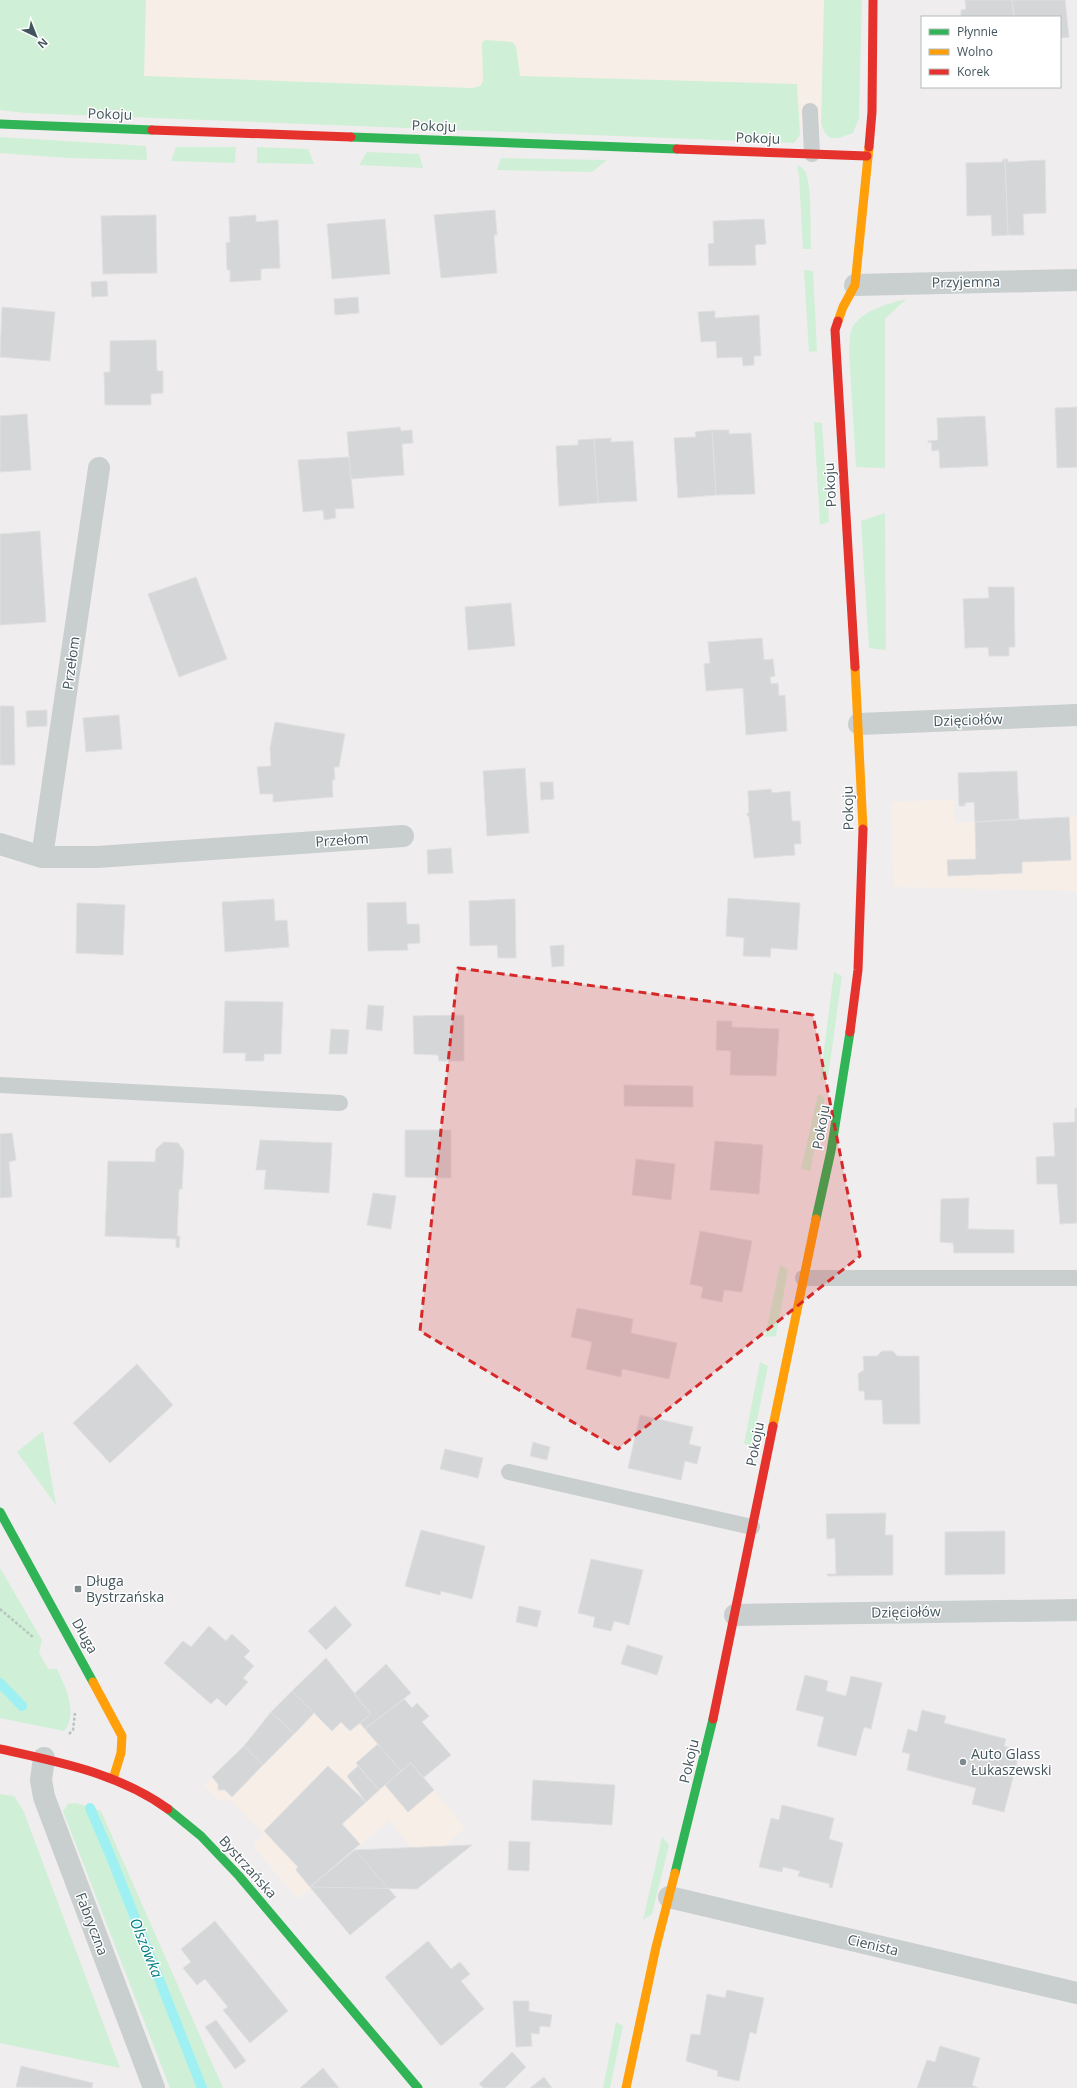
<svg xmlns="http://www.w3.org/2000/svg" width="1077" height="2088" viewBox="0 0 1077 2088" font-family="'Open Sans',sans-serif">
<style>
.commercial{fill:#f7efe7}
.green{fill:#cff0d6}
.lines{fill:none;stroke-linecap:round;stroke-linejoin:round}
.stream{stroke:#9ff0f3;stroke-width:10}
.building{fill:#d5d6d8;stroke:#e0dfe1}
.path{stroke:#b6c5be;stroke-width:2.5;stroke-dasharray:3 2;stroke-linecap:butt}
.lane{stroke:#c9cecf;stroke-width:16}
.street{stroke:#c9cecf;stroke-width:22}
.fast{stroke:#30b455;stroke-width:9}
.slow{stroke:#ff9f0a;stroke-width:9}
.jam{stroke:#e5322d;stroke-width:9}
.marked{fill:#d62828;fill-opacity:0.2;stroke:#d62828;stroke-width:3;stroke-dasharray:8 5;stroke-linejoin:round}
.poi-dot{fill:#7f8a8f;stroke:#fff;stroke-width:1.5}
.labels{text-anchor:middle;stroke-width:3;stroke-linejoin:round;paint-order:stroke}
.street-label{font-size:14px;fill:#43555c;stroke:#fff}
.poi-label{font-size:14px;fill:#43555c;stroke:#fff;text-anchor:start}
.water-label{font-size:15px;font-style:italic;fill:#057e82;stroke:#fff}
</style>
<rect width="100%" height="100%" fill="#efedee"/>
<path class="commercial" d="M146,0H850L845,128L143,109Z
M953,799L955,823L1077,817V891L893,887L892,802Z
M271,1712L314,1713L332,1731L341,1722L350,1731L360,1723L401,1771L411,1763L465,1828L424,1863L389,1820L298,1899L253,1846L264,1834L231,1800L219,1801L204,1786L244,1746Z"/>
<path class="green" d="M0,0H146L144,76L472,88L480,86L483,81L482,43L485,40L512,42L516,46L520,76L797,84L800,135L794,143L26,113L0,110Z
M824,0H862L859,118L853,133L839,138H830L825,133L821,124Z
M0,137L146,146L147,160L67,158L0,153Z
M176,147H236L235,163L171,161Z
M257,147L308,149L314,164L257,163Z
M367,152L419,154L423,168L359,165Z
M501,158L607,160L592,172L497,170Z
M797,165C801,167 804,169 806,173C812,190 810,230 811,249H803L799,176Z
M804,270L813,271L817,351L809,352Z
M906,299L885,319V468L856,467L849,350C850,344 849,337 851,331C858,311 888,304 906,299Z
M814,422L822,423L829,522L820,525Z
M885,513L886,650L869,648L861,521Z
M834,972L842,976L828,1077L820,1081Z
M818,1094L825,1098L810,1171L801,1169Z
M780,1265L788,1270L776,1336L765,1337Z
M760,1362L768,1366L752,1445L744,1444Z
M43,1431L56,1505L17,1452Z
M0,1568L42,1640L39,1652L48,1669H57C65,1686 79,1714 64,1731L0,1718Z
M0,1794L14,1796L23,1810L120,2068L0,2043Z
M76,1803L101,1811L223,2088H170L63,1811L68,1804Z
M662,1837L669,1845L652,1914L643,1920Z
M616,2022L623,2026L610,2088H603Z"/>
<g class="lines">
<path class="stream" d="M0,1683L22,1706
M90,1808L111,1857L202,2088"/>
</g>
<path class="building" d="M965,0H1012L1014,17H961V10L966,9Z
M1012,0H1065L1069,37L1060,38V17H1014Z
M1005,159H1008V162L1045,160L1046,213L1023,214L1024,235H1008Z
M1005,159L1008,235L992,236L991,215L967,216L966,163L1003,162L1002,160Z
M495,210L497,235H494L497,273L441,278L434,215Z
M156,215L157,273L103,274L101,216Z
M256,215V222L278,220L280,268L261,269V280L230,282V270H227L226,243L230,242L229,217Z
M385,219L390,274L332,279L327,224Z
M764,219L766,244L755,245L756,265L709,266L708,244L714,243L713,221Z
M107,281L108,296L92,297L91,282Z
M358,297L359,313L335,315L334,299Z
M2,307L55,312L50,361L0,357Z
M715,311V318L759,315L761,356H754V365L743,366L742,357L717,358L716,341L701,342L698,312Z
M156,340L157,371H163V393L151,394V405H105L104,372H110V341Z
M1077,407V467L1057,468L1055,408Z
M27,414L31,470L0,472V416Z
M985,416L988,466L940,468L939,450L932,451L931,442L928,443V441L938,440L937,418Z
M400,427L401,431L412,430L413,443L402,444L404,475L351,479L347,432Z
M712,430H729V434L751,433L755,494L716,495Z
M712,430L716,495L678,498L674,438L696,437L695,432Z
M611,438V442L633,441L637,501L598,503L594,439Z
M594,439L598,503L559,506L556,446L578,445V440Z
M349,457L354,508L335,509L336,518L324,520L323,510L303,512L298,460Z
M40,531L46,622L0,625V534Z
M196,577L227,659L179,677L148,594Z
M988,587H1014L1015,647H1009V656H989L988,647L965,648L963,599L989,598Z
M511,603L515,646L468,650L465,607Z
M762,638L764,660L773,659L775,676L770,677L771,684L778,683L779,696L785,695L787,731L746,735L743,688L706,691L704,664L710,663L708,642Z
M0,706H14L15,765H0Z
M47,710V726L27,727L26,711Z
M119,715L122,749L86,752L83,718Z
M275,722L345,734L339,767H334L335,780H332L333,797L273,802V794H260L257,767L271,766L270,748Z
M525,768L529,833L487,836L483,771Z
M1017,771L1019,819L975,822L974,802L965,803V806H959L958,773Z
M540,782H553L554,799L541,800Z
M771,789L772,793L790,791L792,821H800L801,844H794L795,855L754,858L749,816H747V813H749L748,791Z
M1069,817L1071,860L1022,862V873L948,876L947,860L976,859L975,822Z
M451,848L453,873L428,874L427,850Z
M728,898L800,903L797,950L771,948L770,957L743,956L744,938L726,936Z
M274,899L275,921L287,920L289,947L225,952L222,902Z
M515,899L516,958H498L497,945L470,946L469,901Z
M406,902L407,924H419L420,943L407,944L408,950L368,951L367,903Z
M77,903L125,905L123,955L76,953Z
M564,945V966L552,967L550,946Z
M225,1001L283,1002L281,1054H264V1061H245L246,1053H223Z
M368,1005L384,1006L382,1031L366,1029Z
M464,1015V1061H439L438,1055L414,1054L413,1016Z
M717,1021H732V1027L779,1029L776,1076L730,1075L731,1051L716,1050Z
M331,1029L349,1030L347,1054H329Z
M624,1085L693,1086V1107L624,1106Z
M1075,1108H1077V1223L1060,1224L1057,1184H1037L1036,1157L1055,1156L1053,1123L1075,1122Z
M405,1130H451V1178L405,1177Z
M12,1133L16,1160L9,1162L12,1197L0,1198V1134Z
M260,1140L332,1143L329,1193L264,1189L266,1170H256Z
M715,1141L763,1145L759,1194L710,1190Z
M164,1142L178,1143L184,1151L182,1189H179L177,1236H180L179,1248L176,1247V1239L105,1236L108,1161L155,1162L156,1149Z
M636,1159L675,1164L671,1200L632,1195Z
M373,1193L396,1196L391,1229L367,1225Z
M969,1198L968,1229L1014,1230V1253H954L953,1243L940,1242L941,1199Z
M700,1231L752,1241L742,1292L724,1290L722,1302L701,1298L703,1287L690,1284Z
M577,1308L633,1319L631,1333L677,1343L669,1379L622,1369L621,1377L586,1369L592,1342L571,1337Z
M882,1351H893L897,1356H919L920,1424H883L882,1400H865L864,1391H859L858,1374L864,1370L863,1356H877Z
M137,1364L173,1405L110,1463L73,1423Z
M640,1415L693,1427L689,1444L701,1447L697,1464L685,1461L681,1480L628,1468Z
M533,1442L550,1447L547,1460L530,1456Z
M445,1449L483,1458L478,1478L440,1469Z
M886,1513L885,1535H893V1575L828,1576L827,1574H836L835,1538L827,1539L826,1514Z
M421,1530L485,1546L472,1599L441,1591L440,1595L405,1586Z
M1005,1531V1574L945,1575V1532Z
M591,1559L643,1570L629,1625L614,1621L611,1631L593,1627L595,1617L578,1613Z
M335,1606L352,1625L326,1650L308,1631Z
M519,1606L541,1611L537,1627L516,1622Z
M209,1626L226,1641L232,1634L250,1651L244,1657L254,1666L243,1678L248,1682L226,1706L217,1698L211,1704L164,1663L183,1641L191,1647Z
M627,1645L663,1656L657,1675L621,1664Z
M326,1658L371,1714L350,1731L341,1722L332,1731L292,1691Z
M386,1664L411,1693L365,1729L360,1723L371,1714L354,1694Z
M805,1675L828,1681L826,1691L846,1696L851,1676L882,1683L871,1729L864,1727L856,1756L817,1746L824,1717L796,1710Z
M292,1691L314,1713L294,1734L271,1712Z
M404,1699L412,1708L417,1703L429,1716L422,1722L451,1755L423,1778L411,1763L401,1771L365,1729Z
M922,1710L946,1716L944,1723L1006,1739L1004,1746L1020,1751L1004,1812L972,1804L976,1788L907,1770L910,1754L902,1752L908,1729L917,1732Z
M271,1712L294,1734L263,1765L244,1746Z
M378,1744L401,1771L379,1790L356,1763Z
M244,1746L263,1765L232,1797L225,1790H218V1784L212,1777Z
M411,1763L434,1790L408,1812L385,1785Z
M328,1766L366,1802L342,1824L360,1844L310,1887L296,1870L298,1867L264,1831Z
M358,1766L379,1790L366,1802L347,1776Z
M533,1780L615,1785L612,1825L531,1820Z
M782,1805L834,1818L829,1839L843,1843L832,1888L829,1887L830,1884L798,1876L800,1871L783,1867L782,1872L759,1867L771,1818L779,1820Z
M509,1841L530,1842L529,1871L508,1870Z
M472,1845L417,1889L310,1887L355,1850Z
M355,1850L396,1897L350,1935L310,1887Z
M215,1921L288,2011L250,2043L223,2010L228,2007L205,1979L197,1985L183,1968L191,1962L181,1949Z
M428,1941L451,1969L460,1962L470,1974L461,1981L484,2009L441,2046L385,1977Z
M727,1990L764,1998L756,2034L750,2032L739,2081L717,2076L718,2071L686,2061L691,2034L700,2035L707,1994L725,1998Z
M513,2001H529V2011L552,2015L550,2027L540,2026L539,2034L531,2033L532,2046L516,2047Z
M216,2020L246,2061L235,2069L205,2027Z
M940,2046L980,2058L972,2085L978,2088H917L927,2060L935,2062Z
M512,2052L526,2067L505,2088H484L479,2084Z
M21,2066L93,2083L92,2088L16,2087Z
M323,2068L339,2088H300Z
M544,2077L552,2088H530Z"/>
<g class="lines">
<path class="path" d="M0,1609L34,1638
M69,1734L73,1730L75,1713"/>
<path class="lane" d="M810,111L812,154
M0,1085L340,1103
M803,1278H1077
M509,1472L752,1527"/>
<path class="street" d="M855,285L1077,280
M859,724L1077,715
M0,844L42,857H97L403,836
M42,857L99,468
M735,1615L1077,1610
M44,1758L41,1780L44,1797L154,2088
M669,1897L1077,1993"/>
<path class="fast" d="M0,124L152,130
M351,137L677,149
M816,1219L831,1151L850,1032
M0,1512L93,1682
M168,1809L201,1836L239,1876L418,2088
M675,1873L713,1719"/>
<path class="slow" d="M838,321L843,307L855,285L869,147
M855,667L863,829
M773,1426L816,1219
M93,1682L122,1736L121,1753L113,1779
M626,2088L656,1947L675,1873"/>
<path class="jam" d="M152,130L351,137
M869,147L872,112L873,0
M677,149L867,156
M838,321L835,330L855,667
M850,1032L858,970L863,829
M713,1719L773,1426
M0,1749C59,1762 118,1773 168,1809"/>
</g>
<path class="marked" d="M458,968L813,1015L860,1256L618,1449L420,1331Z"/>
<g class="poi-dot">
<rect x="74" y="1585" width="8" height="8" rx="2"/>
<circle cx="963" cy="1762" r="4"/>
</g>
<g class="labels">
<g class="street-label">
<text transform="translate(110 114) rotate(2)" y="5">Pokoju</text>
<text transform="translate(434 126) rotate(2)" y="5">Pokoju</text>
<text transform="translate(758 138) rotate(2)" y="5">Pokoju</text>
<text transform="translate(966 282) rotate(-1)" y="5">Przyjemna</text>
<text transform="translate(830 485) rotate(-93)" y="5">Pokoju</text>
<text transform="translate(71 663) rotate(-82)" y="5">Przełom</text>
<text transform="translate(968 720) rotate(-2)" y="5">Dzięciołów</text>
<text transform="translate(848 808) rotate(-91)" y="5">Pokoju</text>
<text transform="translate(342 840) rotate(-4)" y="5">Przełom</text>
<text transform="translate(821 1127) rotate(-80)" y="5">Pokoju</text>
<text transform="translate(755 1444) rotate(-79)" y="5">Pokoju</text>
<text transform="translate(906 1612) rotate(-1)" y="5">Dzięciołów</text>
<text transform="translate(85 1636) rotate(61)" y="5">Długa</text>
<text transform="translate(689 1761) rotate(-77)" y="5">Pokoju</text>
<text transform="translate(248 1867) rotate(48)" y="5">Bystrzańska</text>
<text transform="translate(92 1924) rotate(69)" y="5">Fabryczna</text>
<text transform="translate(873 1945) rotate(13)" y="5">Cienista</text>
</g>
<g class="poi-label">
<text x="86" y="1586">Długa<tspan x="86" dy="16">Bystrzańska</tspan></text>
<text x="971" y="1759">Auto Glass<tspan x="971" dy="16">Łukaszewski</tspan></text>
</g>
<g class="water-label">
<text transform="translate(146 1948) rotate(68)" y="5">Olszówka</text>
</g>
</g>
<rect x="921" y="16" width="140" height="72" fill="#ffffff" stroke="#b4bbbe"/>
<rect x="929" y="29" width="20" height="6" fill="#30b455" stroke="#b4bbbe"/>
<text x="957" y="36" font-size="12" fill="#43555c">Płynnie</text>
<rect x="929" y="49" width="20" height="6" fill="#ff9f0a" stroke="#b4bbbe"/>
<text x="957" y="56" font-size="12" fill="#43555c">Wolno</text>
<rect x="929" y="69" width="20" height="6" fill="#e5322d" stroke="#b4bbbe"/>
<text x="957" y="76" font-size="12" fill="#43555c">Korek</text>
<g transform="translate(36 36) rotate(137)" stroke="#ffffff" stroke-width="3" paint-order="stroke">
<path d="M0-3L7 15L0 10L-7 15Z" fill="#43555c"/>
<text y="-6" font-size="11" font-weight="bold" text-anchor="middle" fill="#43555c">N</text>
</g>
</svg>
